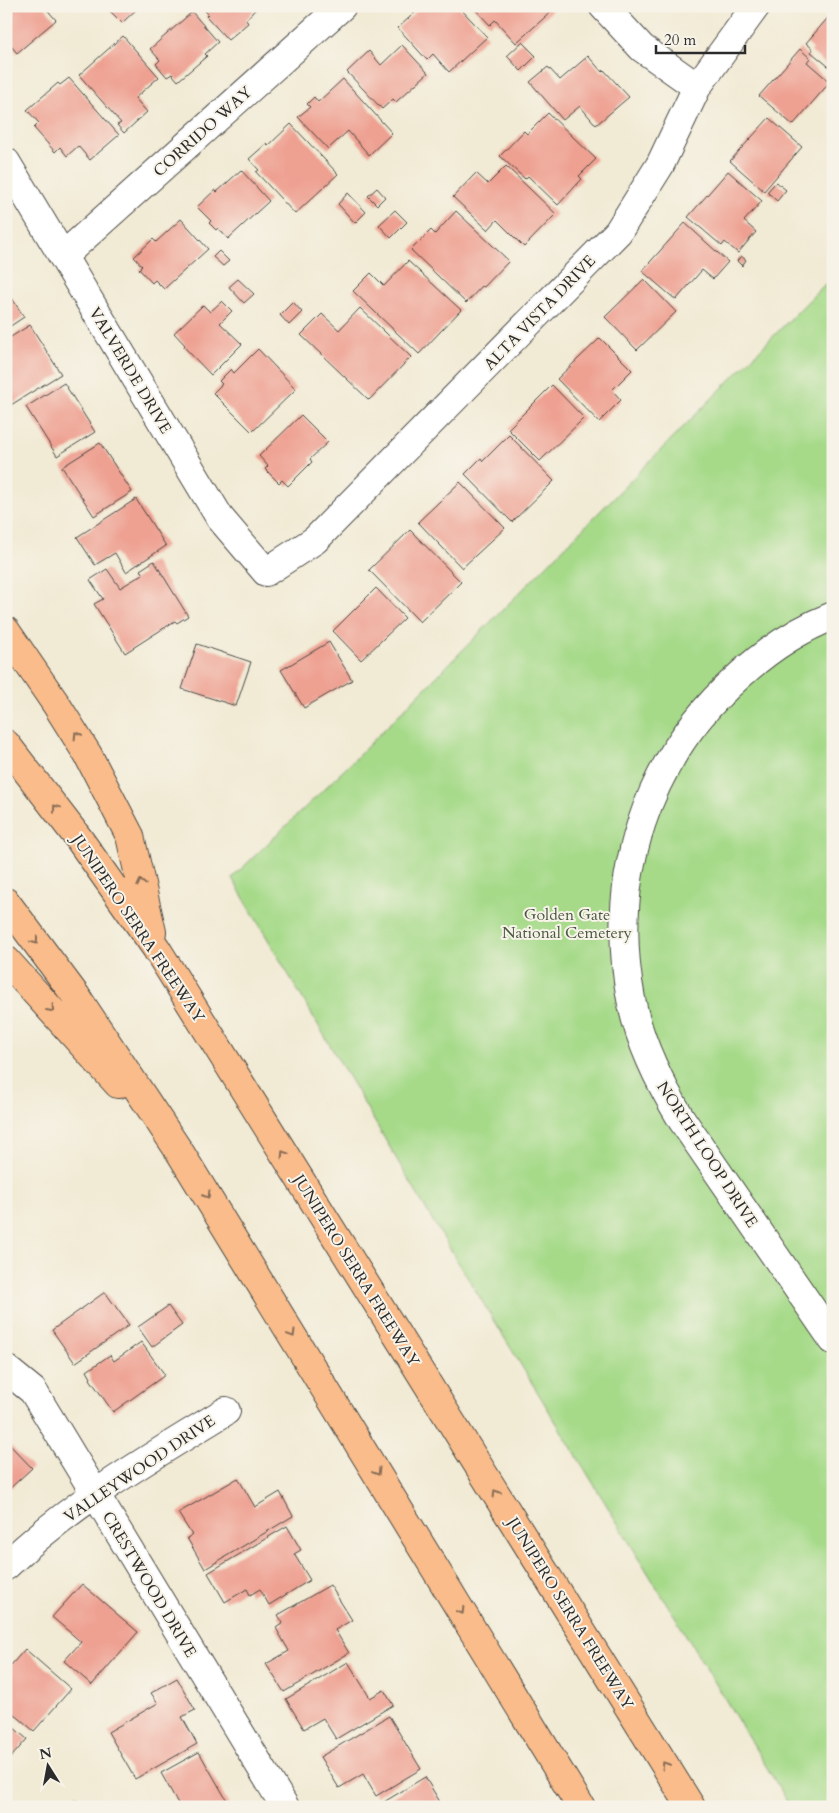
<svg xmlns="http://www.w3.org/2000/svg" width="839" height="1813" viewBox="0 0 839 1813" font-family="Cardo,serif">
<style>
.green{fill:#a6da89;stroke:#68825a}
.forest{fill:#84ba75;stroke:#587250}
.building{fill:#eea091}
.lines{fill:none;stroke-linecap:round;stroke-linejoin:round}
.minor-casing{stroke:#494844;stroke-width:30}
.highway-casing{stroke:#494844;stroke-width:30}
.minor{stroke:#fff;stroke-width:28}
.highway{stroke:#f9bc8a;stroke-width:28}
.oneway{stroke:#886c56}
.labels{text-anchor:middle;stroke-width:4;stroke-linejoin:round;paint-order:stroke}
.street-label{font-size:16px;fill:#2b2b2b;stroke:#f7f3e8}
.park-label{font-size:16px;fill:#4a5742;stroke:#f7f3e8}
</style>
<rect width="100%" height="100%" fill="#f7f3e8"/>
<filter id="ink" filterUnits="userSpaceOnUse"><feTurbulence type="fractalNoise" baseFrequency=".02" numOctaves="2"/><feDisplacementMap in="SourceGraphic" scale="10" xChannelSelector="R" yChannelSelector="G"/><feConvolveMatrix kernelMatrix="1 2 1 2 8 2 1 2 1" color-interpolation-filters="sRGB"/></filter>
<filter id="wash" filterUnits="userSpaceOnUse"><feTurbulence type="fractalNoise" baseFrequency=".0096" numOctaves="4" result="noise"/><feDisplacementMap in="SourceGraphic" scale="20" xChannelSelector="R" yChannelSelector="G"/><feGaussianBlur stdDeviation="1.12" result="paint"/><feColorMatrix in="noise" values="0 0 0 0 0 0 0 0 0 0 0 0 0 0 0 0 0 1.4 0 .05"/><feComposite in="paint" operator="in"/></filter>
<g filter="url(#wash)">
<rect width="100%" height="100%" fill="#f1ead4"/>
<path class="green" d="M833,276V1807H791L430,1216L232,878L347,767Z"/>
<path class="forest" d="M76,1795L95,1807H66Z"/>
<g id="blocks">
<path class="building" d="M6,6H44L56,20L17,53L6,40Z
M110,6H140L122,23L108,9Z
M201,6H258L246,20L248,23L228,40L206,16L208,14Z
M422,6H458L487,37L449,72L433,54L427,60L398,28Z
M472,6H547L552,11L516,43L495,20L490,25Z
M192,12L218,42L205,54L207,56L178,81L172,74L167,77L156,64L160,60L150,49Z
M833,12V70L811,52L813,49L806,43Z
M123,36L159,77L135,98L147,112L124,133L117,125L121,123L79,75Z
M522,42L536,56L521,71L507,56Z
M402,45L428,73L396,102L393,99L382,109L347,72L369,51L381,65Z
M800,49L810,58L807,62L830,82L793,125L759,96Z
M588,56L602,72L604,70L629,97L596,125L580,106L563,120L530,82L548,67L560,80Z
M69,78L119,135L90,160L78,146L67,156L60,147L55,152L34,128L39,123L27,110L58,83L60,85Z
M343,79L392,133L369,155L348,131L328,149L298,117L310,107L307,104L314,97L318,102Z
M548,113L596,159L579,176L582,179L558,205L528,176L525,179L500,156L524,131L527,134Z
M769,118L802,147L764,191L730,161Z
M291,124L338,174L295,214L256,172L259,170L249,159L267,143L268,146Z
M506,166L556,214L524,247L497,220L488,230L453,197L476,173L488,184Z
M241,170L269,201L228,239L218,228L216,230L209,223L211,221L197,207L215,190L217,192Z
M728,171L762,201L744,221L756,232L738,253L725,242L722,246L688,217Z
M776,182L786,190L777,201L767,192Z
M377,188L385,197L377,205L368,196Z
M348,193L366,212L355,223L338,204Z
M395,210L407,222L391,238L379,225Z
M456,211L509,261L484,287L482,286L466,303L411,250L431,230L435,234Z
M181,219L208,249L164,289L155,280L152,283L139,269L142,266L134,257L153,239L156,242Z
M685,223L728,262L713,279L702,270L676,300L642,271Z
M219,251L229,261L223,266L213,257Z
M741,256L746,260L742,266L737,261Z
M408,261L461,310L419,354L353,291L371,273L384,286Z
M238,279L254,294L244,303L229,287Z
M644,279L676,312L637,350L605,317Z
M6,289L24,317L6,329Z
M222,301L232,311L220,323L242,344L211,375L184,347L185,345L174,333L203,305L210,312Z
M293,302L302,312L289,325L280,315Z
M360,308L411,357L369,400L301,335L322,314L339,330Z
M30,325L61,374L6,408V340Z
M600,338L632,370L612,390L621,400L599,422L557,379Z
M258,349L296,389L252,432L213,393L222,384L219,381L231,369L234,373Z
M64,383L95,432L57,456L26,407Z
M552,385L584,418L540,461L508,429Z
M301,415L328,442L310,459L312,462L288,486L282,480L279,483L265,469L268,466L259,456Z
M509,435L554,481L512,522L465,474L481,458L483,461Z
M100,443L132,492L94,516L62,467Z
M460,482L505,528L462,568L418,522Z
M136,499L166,546L126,572L115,553L95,565L77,537Z
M410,530L461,582L420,622L369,570Z
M154,561L188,616L177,623L175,621L125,653L94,604L103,599L90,580L107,569L120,588L143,574L140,570Z
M376,588L405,618L361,660L333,631Z
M329,642L352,680L304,708L281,670Z
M197,644L251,662L236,706L182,689Z
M105,1292L129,1325L75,1363L52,1330Z
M168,1306L182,1325L152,1347L138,1327Z
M141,1342L165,1375L113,1412L90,1379L91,1378L87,1371L110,1355L114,1361Z
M6,1441L32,1468L6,1492Z
M238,1478L255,1507L280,1492L293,1516L205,1569L187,1538L192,1535L178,1513Z
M287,1526L301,1550L294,1554L310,1580L269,1605L260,1589L250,1595L247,1589L225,1602L208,1573Z
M82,1584L138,1632L92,1685L64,1661L81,1642L52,1617Z
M330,1585L352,1620L335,1630L349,1653L284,1692L266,1664L289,1651L276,1628L283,1623L278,1615Z
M25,1649L71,1689L34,1731L6,1707V1671Z
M348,1662L370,1698L384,1690L393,1705L336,1739L323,1718L304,1729L286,1699Z
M177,1678L195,1710L182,1717L197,1744L135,1779L108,1732L158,1703L151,1693Z
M389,1716L421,1769L376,1796L363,1774L339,1788L320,1757Z
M6,1721L27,1739L6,1763Z
M199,1752L229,1804L225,1807H180L161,1773Z
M425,1777L443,1807H380L379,1805Z"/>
</g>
</g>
<g filter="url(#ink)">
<use href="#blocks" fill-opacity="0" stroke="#494844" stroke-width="1"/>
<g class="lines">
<g class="minor-casing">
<path id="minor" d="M603,6L642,48L697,87
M6,162L220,518L266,572L315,540L618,232L660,165L697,87L756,6
M63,256L342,6
M833,616C797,630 766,651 738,677C646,759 608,878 631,999C639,1042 659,1082 682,1120L833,1340
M6,1369L33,1391L285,1807
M6,1566C71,1503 150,1458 226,1411"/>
</g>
<g class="highway-casing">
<path id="highway" d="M6,631L56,704L88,755L130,836L152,932
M6,744L79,839L156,948L691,1807
M6,902L76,996L181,1154L581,1807
M6,960L118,1084"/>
</g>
<use href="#minor" class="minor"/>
<use href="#highway" class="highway"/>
</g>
<defs><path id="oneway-chevron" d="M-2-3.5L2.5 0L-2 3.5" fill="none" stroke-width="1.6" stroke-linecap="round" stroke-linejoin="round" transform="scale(1.25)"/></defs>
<g class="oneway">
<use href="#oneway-chevron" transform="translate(77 735) rotate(-122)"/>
<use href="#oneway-chevron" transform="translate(56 808) rotate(-127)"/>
<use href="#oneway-chevron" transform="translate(141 883) rotate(-103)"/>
<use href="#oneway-chevron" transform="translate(35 941) rotate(53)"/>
<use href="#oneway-chevron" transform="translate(51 1009) rotate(48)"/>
<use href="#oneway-chevron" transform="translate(284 1154) rotate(-122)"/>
<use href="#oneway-chevron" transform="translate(207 1195) rotate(58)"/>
<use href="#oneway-chevron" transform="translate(292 1334) rotate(59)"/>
<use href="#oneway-chevron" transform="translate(377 1472) rotate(59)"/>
<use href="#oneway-chevron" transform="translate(496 1493) rotate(-122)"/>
<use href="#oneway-chevron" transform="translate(461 1611) rotate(59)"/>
<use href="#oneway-chevron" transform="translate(665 1765) rotate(-122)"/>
</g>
</g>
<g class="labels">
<g class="street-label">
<text transform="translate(202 131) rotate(-42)" y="6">CORRIDO WAY</text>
<text transform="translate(539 312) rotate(-46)" y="6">ALTA VISTA DRIVE</text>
<text transform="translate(131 370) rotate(59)" y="6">VALVERDE DRIVE</text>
<text transform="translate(139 928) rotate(56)" y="6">JUNIPERO SERRA FREEWAY</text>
<text transform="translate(708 1154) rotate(57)" y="6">NORTH LOOP DRIVE</text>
<text transform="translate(357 1270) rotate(58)" y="6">JUNIPERO SERRA FREEWAY</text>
<text transform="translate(139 1468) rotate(-34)" y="6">VALLEYWOOD DRIVE</text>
<text transform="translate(150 1584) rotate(59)" y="6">CRESTWOOD DRIVE</text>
<text transform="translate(571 1613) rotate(58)" y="6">JUNIPERO SERRA FREEWAY</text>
</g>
<g class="park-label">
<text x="567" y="920">Golden Gate<tspan x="567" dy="18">National Cemetery</tspan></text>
</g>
</g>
<rect width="839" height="1813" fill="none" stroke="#f7f3e8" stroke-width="25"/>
<g transform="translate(48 1766) rotate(349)" stroke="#f7f3e8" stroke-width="4" paint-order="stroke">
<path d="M0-4L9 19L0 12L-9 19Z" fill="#2b2b2b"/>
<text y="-8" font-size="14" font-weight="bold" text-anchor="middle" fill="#2b2b2b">N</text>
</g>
<path d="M656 45v8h89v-8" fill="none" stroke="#2b2b2b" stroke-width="2.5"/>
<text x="664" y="45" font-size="15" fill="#2b2b2b" stroke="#f7f3e8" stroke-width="4" paint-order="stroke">20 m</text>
</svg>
